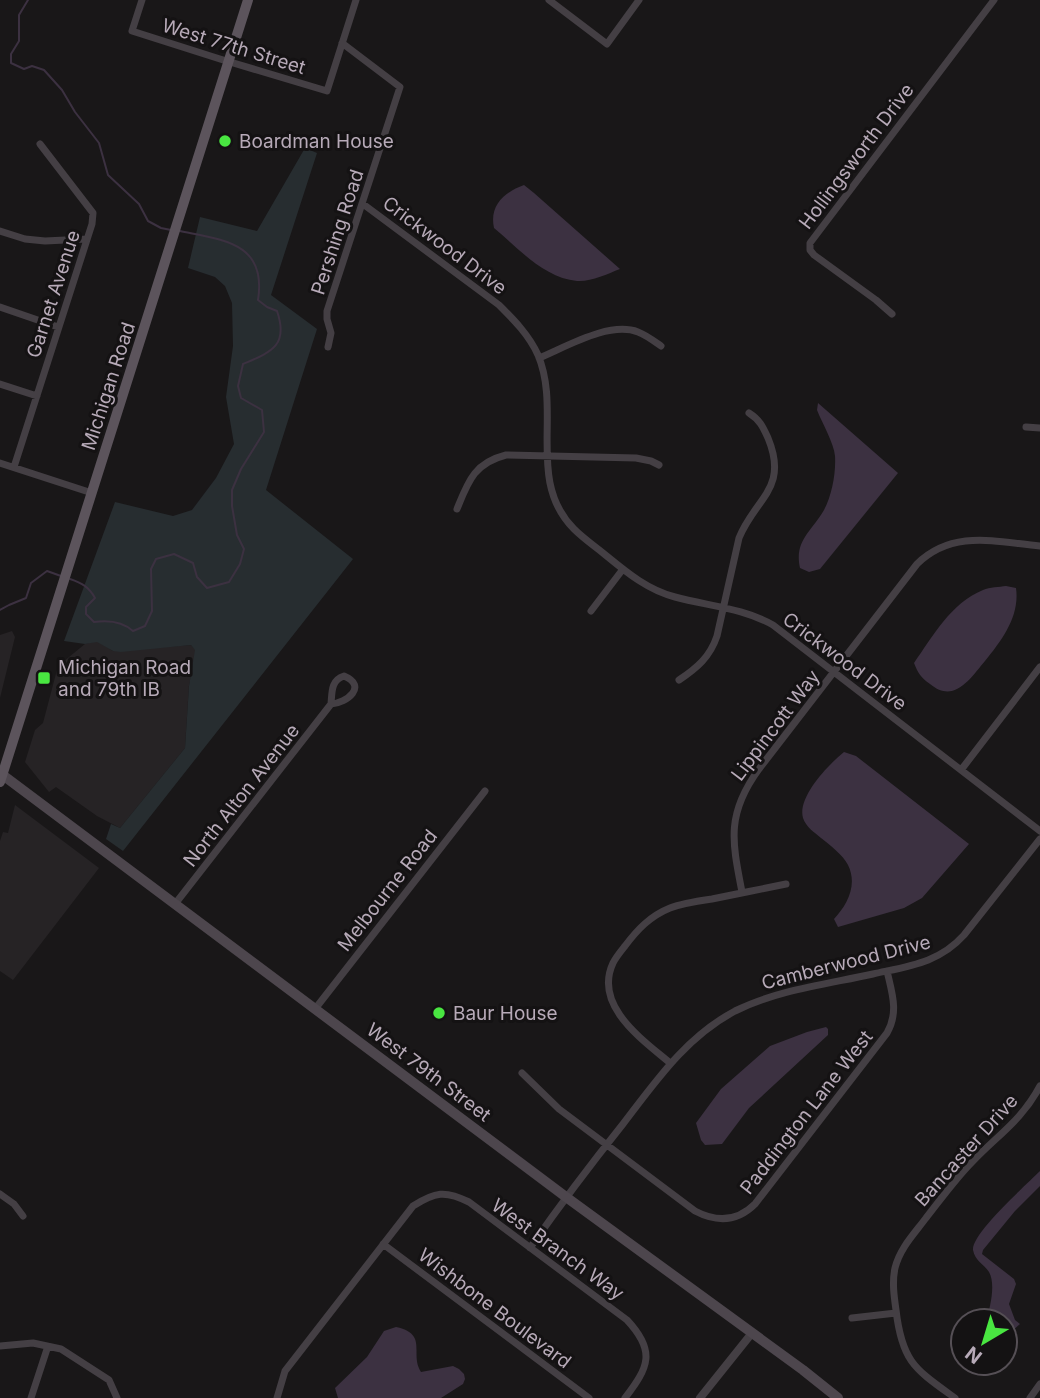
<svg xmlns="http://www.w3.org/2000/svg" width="1040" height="1398" viewBox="0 0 1040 1398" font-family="Inter,sans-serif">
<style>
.built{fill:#262325}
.green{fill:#272d30}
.water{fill:#3c3141}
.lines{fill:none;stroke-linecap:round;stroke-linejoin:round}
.stream{stroke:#3c3141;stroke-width:2}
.minor{stroke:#443f44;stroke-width:7}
.tertiary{stroke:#443f44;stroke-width:8}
.secondary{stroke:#4d464d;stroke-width:10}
.primary{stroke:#5c545c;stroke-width:10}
.poi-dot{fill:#49e641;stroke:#141213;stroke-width:2.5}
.labels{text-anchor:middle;stroke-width:6;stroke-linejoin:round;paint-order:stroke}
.street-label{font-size:19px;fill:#b7aab8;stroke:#141213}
.poi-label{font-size:19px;fill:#b7aab8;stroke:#141213;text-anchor:start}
</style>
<rect width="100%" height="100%" fill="#191718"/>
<path class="built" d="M12,631L15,637L0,698V635Z
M97,641L113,651L191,645L196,650L189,686L185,748L120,828L97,816L56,787L49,792L25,762L35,730L43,723L58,666L85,644Z
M15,805L99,868L13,980L0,971V841L3,832L8,833Z"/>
<path class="green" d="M305,148L317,153L271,295L317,329L266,490L353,559L123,851L106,839L111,824L120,828L185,748L189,686L195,650L191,645L121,652L113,651L97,642L85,644L64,641L115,502L173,516L192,510L216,478L234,444L226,397L233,346L232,303L225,286L215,277L188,268L200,217L257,231Z"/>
<path class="water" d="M524,185L534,193L620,269C607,274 591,282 577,281C544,278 518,248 494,228C489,205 505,192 524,185Z
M818,403L898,473L820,569L809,572L800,568C794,541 811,532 824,510C832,495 836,473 835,456C834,443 822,423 817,410Z
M1006,586L1016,588C1020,616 1002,640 985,661C970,679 954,704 930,684C921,678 918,673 914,663C933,636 951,603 983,590C990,587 999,587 1006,586Z
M844,752L856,756L969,844L922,898L904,908L838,927L834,919C847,905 858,885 848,865C843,855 830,845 821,838C814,832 806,827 803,818C797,797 829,764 844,752Z
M826,1027L828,1029V1035L749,1108L722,1144L705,1145L701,1140L696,1123L721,1089L770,1046L807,1032Z
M1040,1171V1186L1015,1211L983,1250L982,1254L1014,1279L1016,1284L1009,1304L1015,1320L1020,1324L1011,1332L1005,1329V1321H986C990,1309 996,1284 989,1272C984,1264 975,1261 973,1250C971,1234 1027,1184 1040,1171Z
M396,1327C429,1334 409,1354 421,1372L453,1366L459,1369L464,1374L465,1379L463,1384L441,1398H338L335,1388L367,1357L384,1331Z"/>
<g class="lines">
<path class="stream" d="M28,0L19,15V41L11,54V63L24,69L32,66L44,70L62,90L75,112L99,143L108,175L139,204L148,221L161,228L171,230
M70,579C82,583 89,587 95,598L86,607V614L94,622C108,620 122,621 133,631L145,626L152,611L151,569L156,559L174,554L193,563L197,577L207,588L229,582L240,564L244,549L237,535L232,506V490L241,469L264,432L262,410L241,398L238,386L243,364C271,352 289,346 277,311L267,307L258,300C267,243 224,240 180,231
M0,610L9,605L26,598L31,583L47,571L61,576"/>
<path class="minor" d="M142,0L132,31L220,59L327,91L356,0
M549,0L607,44L639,0
M363,204L499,305C514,320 529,335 538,355C562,412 526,481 574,529C583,538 593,545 603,553C625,571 647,590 675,597C708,606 743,608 773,625L1040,831
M0,231L25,239L45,241L86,239
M0,307L58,327
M892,314L876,300L814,255L810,250V243L994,0
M328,347L331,333L327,319V311L400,87L342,43
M539,358C566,347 609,321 638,332C646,335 654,341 661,346
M0,384L37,396
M1026,427L1040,428
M0,463L92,493
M14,467L92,224L93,213L40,144
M457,509C468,482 474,463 506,455L636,458L651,461L659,465
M591,611L623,569
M679,680C697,668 710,657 717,636L739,538C755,498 789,489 768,438C763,427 760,420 749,413
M961,770L1040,667
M742,892C732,841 726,814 759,769L917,564C953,529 996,542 1040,546
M175,904L331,704C347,703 368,686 344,676C331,680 332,692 331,704
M315,1009L485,791
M670,1063C643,1040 593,1006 613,963C616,957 621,951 625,946C637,930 650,916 670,908C683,903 698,901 712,899C737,894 761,889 786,884
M522,1073L559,1109L695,1211C716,1222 737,1222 755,1204L887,1033C899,1012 892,993 887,971
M0,1194L14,1204L23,1216
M383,1244L589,1398
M530,1248C560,1205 591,1164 623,1124C656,1081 686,1037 735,1011C777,990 828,984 873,974C909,966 939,963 964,935L1040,839
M852,1318L896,1313
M0,1346L33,1343L61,1349L109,1380L117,1398
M31,1398L48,1346
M277,1398L285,1371L413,1206C435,1192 445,1190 469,1202L627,1320C656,1351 649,1367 625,1398
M955,1398C915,1369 902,1362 896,1310C894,1296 892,1282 895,1268C900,1248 914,1234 926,1218C941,1199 956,1178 973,1161C999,1134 1022,1120 1040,1086
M1030,1398L1040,1384"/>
<path class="tertiary" d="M700,1398L752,1333"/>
<path class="secondary" d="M0,773L566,1197L803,1370L838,1398"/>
<path class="primary" d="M0,782L248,0"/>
</g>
<g class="poi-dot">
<circle cx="225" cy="141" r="7"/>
<rect x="37" y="671" width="14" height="14" rx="3.5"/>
<circle cx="439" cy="1013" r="7"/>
</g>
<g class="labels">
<g class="street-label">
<text transform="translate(234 46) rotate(17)" y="7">West 77th Street</text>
<text transform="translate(856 156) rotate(-53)" y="7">Hollingsworth Drive</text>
<text transform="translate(337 232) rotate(-72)" y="7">Pershing Road</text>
<text transform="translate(445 245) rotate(37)" y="7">Crickwood Drive</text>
<text transform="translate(53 294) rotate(-72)" y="7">Garnet Avenue</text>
<text transform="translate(108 386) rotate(-72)" y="7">Michigan Road</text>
<text transform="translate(845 661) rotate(37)" y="7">Crickwood Drive</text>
<text transform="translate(775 725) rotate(-53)" y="7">Lippincott Way</text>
<text transform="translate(241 795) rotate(-52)" y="7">North Alton Avenue</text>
<text transform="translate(387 890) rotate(-52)" y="7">Melbourne Road</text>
<text transform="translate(846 962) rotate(-14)" y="7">Camberwood Drive</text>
<text transform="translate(429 1072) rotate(37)" y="7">West 79th Street</text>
<text transform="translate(806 1112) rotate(-52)" y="7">Paddington Lane West</text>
<text transform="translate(966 1150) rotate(-48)" y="7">Bancaster Drive</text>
<text transform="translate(558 1249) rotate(36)" y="7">West Branch Way</text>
<text transform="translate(495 1308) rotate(37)" y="7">Wishbone Boulevard</text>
</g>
<g class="poi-label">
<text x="239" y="148">Boardman House</text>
<text x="58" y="674">Michigan Road<tspan x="58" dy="22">and 79th IB</tspan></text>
<text x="453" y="1020">Baur House</text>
</g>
</g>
<g transform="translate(984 1342) rotate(218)"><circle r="33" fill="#141213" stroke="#554f55" stroke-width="2"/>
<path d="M0-5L12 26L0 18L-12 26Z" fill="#49e641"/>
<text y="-10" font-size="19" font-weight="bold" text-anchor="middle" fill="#b7aab8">N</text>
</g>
</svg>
